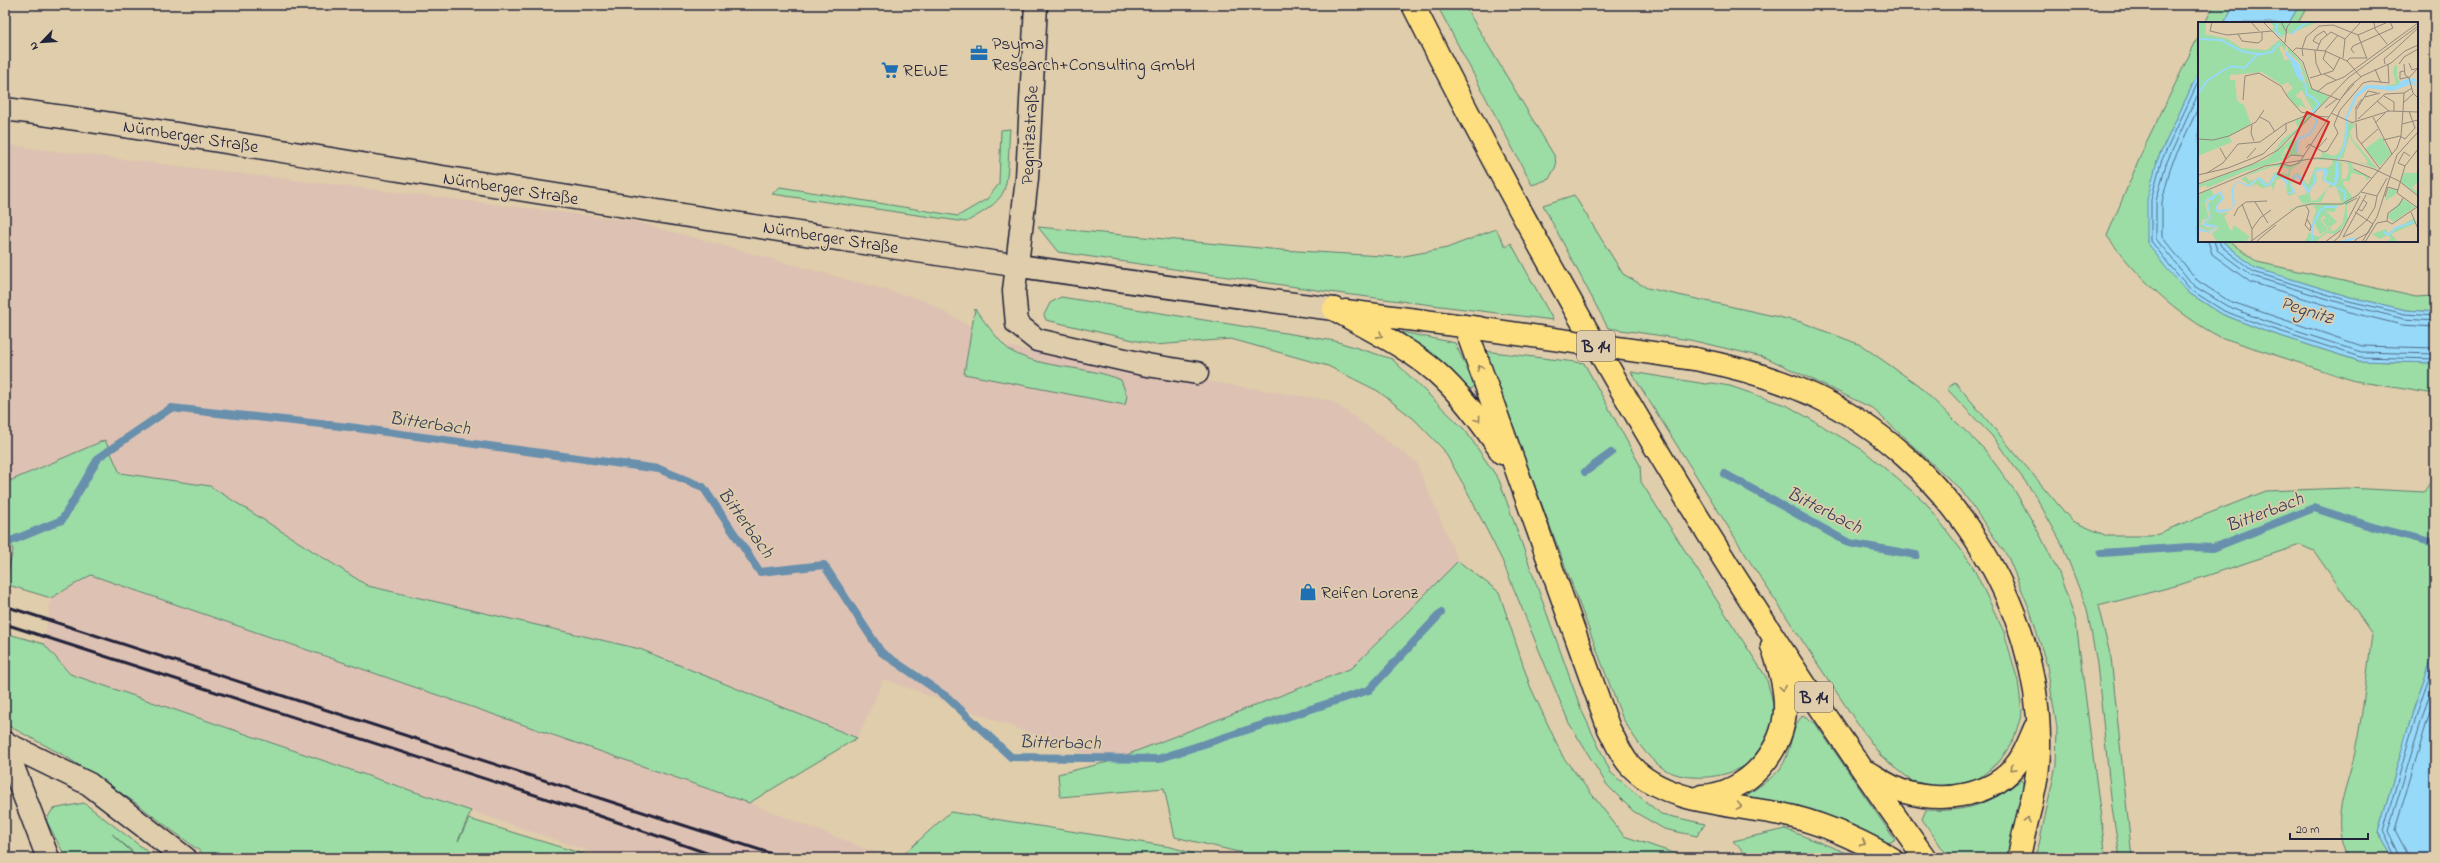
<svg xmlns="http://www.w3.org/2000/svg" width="2440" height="863" viewBox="0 0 2440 863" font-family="'Indie Flower',sans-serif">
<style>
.built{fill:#ddc1b2}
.green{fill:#9cdca5;stroke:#5f7f70}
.water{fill:#97d9f9;stroke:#6890ad}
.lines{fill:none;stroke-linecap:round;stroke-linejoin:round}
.shore{stroke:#516b87;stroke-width:1}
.stream{stroke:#6890ad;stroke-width:8}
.street-casing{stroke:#22223b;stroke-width:25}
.secondary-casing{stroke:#22223b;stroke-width:25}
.primary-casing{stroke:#22223b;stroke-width:25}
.street{stroke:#dfcdab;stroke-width:22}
.secondary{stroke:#dfcdab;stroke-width:22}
.primary{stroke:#fedf80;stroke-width:22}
.rail{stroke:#22223b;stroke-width:3}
.primary-bridge-casing{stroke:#22223b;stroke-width:25;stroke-linecap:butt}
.primary-bridge{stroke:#fedf80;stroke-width:22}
.oneway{stroke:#90805e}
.labels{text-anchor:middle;stroke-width:3.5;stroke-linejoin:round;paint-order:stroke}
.shield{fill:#dfcdab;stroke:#5b555d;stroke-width:1}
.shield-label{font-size:17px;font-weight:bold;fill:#22223b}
.poi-label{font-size:18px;fill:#22223b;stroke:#dfcdab;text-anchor:start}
.street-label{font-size:18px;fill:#22223b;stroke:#dfcdab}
.water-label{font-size:19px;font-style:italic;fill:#343d58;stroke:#dfcdab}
.inset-river{fill:none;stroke:#97d9f9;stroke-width:2}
.inset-road{fill:none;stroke:#93897e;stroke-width:1}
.view{fill:#d62828;fill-opacity:0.15;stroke:#d62828;stroke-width:2}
.inset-edge{fill:none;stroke:#22223b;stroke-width:2}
</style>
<rect width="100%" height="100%" fill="#dfcdab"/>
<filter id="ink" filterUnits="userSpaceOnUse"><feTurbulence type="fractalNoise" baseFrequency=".025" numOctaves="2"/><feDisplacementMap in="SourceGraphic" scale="8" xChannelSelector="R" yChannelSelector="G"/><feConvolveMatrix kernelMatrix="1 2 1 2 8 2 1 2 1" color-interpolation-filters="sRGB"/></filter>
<g filter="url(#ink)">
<path class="built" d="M5,145L632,221L923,300L1005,346L1160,374L1332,401L1416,462L1458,561L1352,668L1108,762L884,679L857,738L640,649L368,586L210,486L120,473L5,483Z
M91,575L749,803L889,858H609L70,674L44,644L51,598Z"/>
<path class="green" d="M1437,5H1464L1555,157L1556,166L1549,179L1532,185Z
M2214,5H2234L2224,23H2205Z
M2299,5H2308L2298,23H2289Z
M2199,35V71L2157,161L2147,242L2189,293L2222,314L2262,330L2359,361L2435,363V394L2355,381L2220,337C2176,314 2136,276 2107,236L2143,150Z
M1010,129C1008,145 1010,184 1001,196C992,208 978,215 966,222L772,194L780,187L958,216L987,199L999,184L1001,130Z
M1574,195L1623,274L1647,288L1801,322L1861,345L1918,385L1985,450L2015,491L2040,535L2059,573L2076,622L2106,858H2036L2056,766L2057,728L2047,666L2030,610L2008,557L1961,490L1872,408L1767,358L1690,340L1608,328L1543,205Z
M1038,227L1281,250L1399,257L1447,248L1496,229L1506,247L1511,243L1553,320L1344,294L1058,252Z
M2222,241H2230L2257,262L2416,297L2435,296V312L2406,310L2350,297L2255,268Z
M1061,297L1335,341L1392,359L1465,430L1499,480L1581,709L1611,773L1661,814L1705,824L1697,836L1664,829L1633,811L1607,785L1569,723L1502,560L1465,487L1443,449L1414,419L1378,391L1328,366L1231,339L1155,345L1046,320L1044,315L1050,303Z
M975,309C982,318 1002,346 1011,351C1044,370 1087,365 1121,380L1127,396L1125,405L964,374Z
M1402,332L1455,343L1474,384L1473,388L1467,390L1404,338Z
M1484,351L1584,363L1640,465L1641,482L1766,677C1770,693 1777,709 1772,725C1768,739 1759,757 1746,765C1724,779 1686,782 1664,769C1646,758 1632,734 1622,717Z
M1631,372L1706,384L1712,383L1730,386L1788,406L1863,450L1925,502L1971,563L2004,632L2018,681L2022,713L2013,741L1999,762L1973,783L1943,788L1912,781L1881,756L1861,729L1754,568Z
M1955,382L2072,521L2107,536H2151L2266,491L2348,488L2424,492L2435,475V650L2414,708L2378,832L2393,858H2348C2329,818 2347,791 2355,752C2363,713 2367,673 2372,634L2314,551L2300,545L2179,585L2098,606L2111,658L2132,858H2120L2112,807L2097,664L2087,609L2062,544L2035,495L1992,436L1947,389Z
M105,440L120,473L210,486L368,586L640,649L857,738L749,803L91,575L51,598L5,584L13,550L5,528V483Z
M1458,561L1499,592L1530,686L1563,757L1624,836L1688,858H1264L1175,837L1164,788L1060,797L1058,774L1108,762L1352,668Z
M5,633L44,644L70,674L471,811L458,841L469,819L596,858H209L133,801L65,756L5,724Z
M1803,715L1815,723L1895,840L1886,844C1845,818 1800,811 1753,801L1746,796C1756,788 1772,779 1780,769C1792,753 1790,728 1803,715Z
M2021,780L2025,786L2010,858H1949L1922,819L1926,810C1968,812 1988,805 2021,780Z
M84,803L156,858H140L112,834L138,858H66L46,820L53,809Z
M950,812L1171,847L1209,858H912L903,855Z
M1785,829L1860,858H1749L1733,841Z"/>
<path class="water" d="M2234,5H2299L2289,23H2224Z
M2199,71V241H2222L2255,268L2350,297L2406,310L2435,312V363L2359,361L2262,330L2222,314L2189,293L2167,269L2147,242V200L2157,161Z
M2435,650V858H2393L2378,832L2414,708Z"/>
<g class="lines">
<path class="shore" d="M2199,80L2161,162L2151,200V241L2171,267L2191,290L2224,311L2264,326L2360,357L2435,359
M2199,92L2166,164L2156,201V239L2194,286L2227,306L2265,321L2361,352L2435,354
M2199,106L2171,166L2162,202V237L2198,281L2229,301L2362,346L2435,348
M2208,241L2212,254L2250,282L2346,311L2402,325L2435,327
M2214,241L2217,250L2252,276L2348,305L2404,319L2435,321
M2219,241L2221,246L2254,272L2349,301L2405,314L2435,316
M2396,858L2383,831L2418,710L2435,661
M2401,858L2388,831L2435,676
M2407,858L2406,851L2395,830L2435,695"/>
<path class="stream" d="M1585,472L1611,453
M1725,474L1849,543L1916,555
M11,541L62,520L99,457L171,408L349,427L659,469L703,487L760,572L824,565L881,652L947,697L1011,757L1158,759L1369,690L1441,613
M2101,553L2190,547L2213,548L2314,508L2373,527L2435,543"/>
<g class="street-casing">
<path id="street" d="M1036,5L1027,178L1014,291L1017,324L1037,340L1147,365L1197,373
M5,743L89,784L185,858
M5,746L48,858"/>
</g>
<g class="secondary-casing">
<path id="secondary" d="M5,109C137,126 267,149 399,170C710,220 1021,269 1334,309"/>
</g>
<g class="primary-casing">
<path id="primary" d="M1413,5C1562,302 1731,589 1925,858
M1334,309C1368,329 1406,346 1436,372C1462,395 1483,424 1502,453
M1345,311L1479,328
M1465,326L1609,729C1615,740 1620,753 1628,763C1663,804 1732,804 1781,814C1820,822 1856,838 1891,858
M1695,359C1736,367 1776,378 1815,396C1945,458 2041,602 2039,748C2039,786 2025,821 2019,858
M1867,772C1879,779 1892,788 1905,792C1943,803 1995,797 2019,761C2026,751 2030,739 2035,728
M1702,796C1747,794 1786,750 1785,706C1785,686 1779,665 1772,646"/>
</g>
<use href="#street" class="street"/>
<use href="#secondary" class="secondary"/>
<use href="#primary" class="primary"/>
<path class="rail" d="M5,606L785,858
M5,624L594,814L721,858"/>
<g class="primary-bridge-casing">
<path id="primary-bridge" d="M1483,329L1695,359"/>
</g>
<use href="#primary-bridge" class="primary-bridge"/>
</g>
<defs><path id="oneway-chevron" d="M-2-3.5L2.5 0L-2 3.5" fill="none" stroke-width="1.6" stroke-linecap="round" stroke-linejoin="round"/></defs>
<g class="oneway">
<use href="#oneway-chevron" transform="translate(1380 335) rotate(29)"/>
<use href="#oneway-chevron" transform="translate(1480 368) rotate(-110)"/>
<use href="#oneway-chevron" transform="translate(1478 419) rotate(53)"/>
<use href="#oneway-chevron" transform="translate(1783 688) rotate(82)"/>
<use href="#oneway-chevron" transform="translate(2013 768) rotate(135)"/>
<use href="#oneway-chevron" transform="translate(1739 806) rotate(10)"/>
<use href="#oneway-chevron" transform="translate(2027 820) rotate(-76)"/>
<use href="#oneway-chevron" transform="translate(1863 843) rotate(26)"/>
</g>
</g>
<defs>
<g id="office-bare" transform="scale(1.38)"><path d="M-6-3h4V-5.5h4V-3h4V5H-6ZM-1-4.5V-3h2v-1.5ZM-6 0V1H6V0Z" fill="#1f6fb2" stroke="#dfcdab" stroke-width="2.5" paint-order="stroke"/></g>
<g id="supermarket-bare" transform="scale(1.38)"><path d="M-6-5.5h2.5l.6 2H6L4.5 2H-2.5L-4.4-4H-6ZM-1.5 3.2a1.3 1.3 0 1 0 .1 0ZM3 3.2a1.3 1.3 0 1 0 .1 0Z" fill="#1f6fb2" stroke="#dfcdab" stroke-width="2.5" paint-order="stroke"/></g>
<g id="shop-bare" transform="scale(1.38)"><path d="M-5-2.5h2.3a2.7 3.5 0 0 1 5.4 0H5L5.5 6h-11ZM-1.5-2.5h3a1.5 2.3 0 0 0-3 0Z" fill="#1f6fb2" stroke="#dfcdab" stroke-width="2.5" paint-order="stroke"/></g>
</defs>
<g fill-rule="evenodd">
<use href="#office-bare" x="979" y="53"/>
<use href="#supermarket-bare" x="890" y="70"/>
<use href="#shop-bare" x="1308" y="592"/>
</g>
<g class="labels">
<g class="shield">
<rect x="1577" y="331" width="38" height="30" rx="3"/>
<rect x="1795" y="682" width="38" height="30" rx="3"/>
</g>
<g class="shield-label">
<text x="1596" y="352">B 14</text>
<text x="1814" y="703">B 14</text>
</g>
<g class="poi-label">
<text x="992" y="49">Psyma<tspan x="992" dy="21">Research+Consulting GmbH</tspan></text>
<text x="903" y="76">REWE</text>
<text x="1321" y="598">Reifen Lorenz</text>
</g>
<g class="street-label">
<text transform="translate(1029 135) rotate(-87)" y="6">Pegnitzstraße</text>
<text transform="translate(191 136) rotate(9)" y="6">Nürnberger Straße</text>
<text transform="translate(511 188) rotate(9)" y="6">Nürnberger Straße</text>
<text transform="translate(831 237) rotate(9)" y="6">Nürnberger Straße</text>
</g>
<g class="water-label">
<text transform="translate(2307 309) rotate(18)" y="7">Pegnitz</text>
<text transform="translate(430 422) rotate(8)" y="7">Bitterbach</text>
<text transform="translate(1825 509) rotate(27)" y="7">Bitterbach</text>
<text transform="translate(2264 511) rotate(-21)" y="7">Bitterbach</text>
<text transform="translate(747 522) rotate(54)" y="7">Bitterbach</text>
<text transform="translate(1060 741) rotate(1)" y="7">Bitterbach</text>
</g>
</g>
<g transform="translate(2198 22)">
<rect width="220" height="220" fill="#dfcdab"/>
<path d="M0,0L8,1L7,12L30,17L43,26L69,28L81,18L88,23L87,29L84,24L81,25L87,39L92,37L101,57L108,62L102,41L90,30V25L104,41L112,65L131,75L116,91L104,68L97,74L103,77L108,87L102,83L100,86L88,72L95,66L93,63L86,68L92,63L90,60L84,63L64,50L32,53V58H37L39,79L46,83L53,102L31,114L34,120L0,134ZM72,0H91L89,12L84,14L85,17L74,8L76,5ZM94,0H120L91,12L89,5ZM197,43H199V55L203,61L198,64H191L189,63L198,62L195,49ZM113,92L115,93L75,131L84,118L100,106L97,99ZM148,100L146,121L142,134L140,137L122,136L125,130L135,134L140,132L145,123ZM149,100L157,103L152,110L154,117L180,147L157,139L169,142V138L153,118L152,112L145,136L141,137L148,122ZM99,113L96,120L99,118V131L106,132L84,135L89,129V124L83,135L84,136L89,134L85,138L45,150L9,166L8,163L0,166V163L69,137ZM183,115L193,132L182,144L167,127ZM104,137H108L93,148L91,159L96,153L100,151L110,163L117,145L129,146L135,142L134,138H108L123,137L139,138L138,161L135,162L127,159L130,150L124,146L117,148L115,161L110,168L102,153H97L92,162L94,171L90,170L89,158L82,151L76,153L70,163L61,155L56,157L52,163L43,157L56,149L81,141L95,144ZM76,144L91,147L90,152L77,150L70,162L62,155L51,159L48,154ZM140,139L144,141V157L141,163L145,157H148L151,148L150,142L144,139L153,141L157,149L166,152L171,156L169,159L167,154L153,151L152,159H146L145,162L155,176L164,166L158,174L154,177L145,181L139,182H109L92,188V187L109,181H139L147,179L139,180L143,179L138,164L130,166L132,163L127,160L125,159L124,156L127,149H119V159L117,162L113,165L112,172L113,179L119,178L130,166L123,180L104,181L100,174L109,172L108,171L107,169L105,160L99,154L93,163L96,169L97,170V171L96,172L91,174L89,171L87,159L84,156L78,158L75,169L74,164L64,166L58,162L53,165L60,157L67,164H72L80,152L86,156L88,161L90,171L94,172L97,170L94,168L93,162L99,154L104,159L105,161L107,169L110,172L112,165L118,159L119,149H128L125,157L127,160L135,164L139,161ZM205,151H219V160L214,166L220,170V173L203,160ZM191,166L199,168L198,172L187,179L181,200ZM13,167L16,174L9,176L7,181L11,196L4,198L3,202L8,206L18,205L10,209L3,205L0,206V173ZM20,172L24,176L18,184L17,189L22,192L31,190L26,194L32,208H34L36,203L52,215L47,220H19L14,212L21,205L6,201L13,197L10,181ZM205,177L217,185L195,200L189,194ZM155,179L149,183V198L144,206L136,212L129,211L117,220H107L111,210L114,213V206L115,204V213L121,215L131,208L124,197H127V193L122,197L130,208L122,212L117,202H114L118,188L115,183L102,185ZM148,182L145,200L138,208L132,210L134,209L128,200L132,205L139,200L128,189L137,190L138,184ZM216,196L218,201L193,212L200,220H189L193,216L189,213L182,217L174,212L188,207L190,211Z" fill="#9cdca5" fill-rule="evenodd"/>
<path d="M88,29L101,42L107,62L98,54L93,39L87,32ZM216,56L220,59L215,60L220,65L213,62L195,69L171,66L159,75L150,95L148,122L140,139L141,154L138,163L135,164L126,159V148L118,150V159L110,172L99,154L93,162L97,170L94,172L90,171L88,161L80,152L71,164H67L60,157L51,165L40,160L35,167L37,182L32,188L22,191L17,189L18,184L24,176L21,171L15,178H10L13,196L6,201L20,204L12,211L2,209L0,219L2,206L11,210L18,205L5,204V200L12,195L8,178L23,169L26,177L19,184V188L32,187L35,182L33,167L40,159L50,163L61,155L70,163L76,153L82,151L89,158L90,170L94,171L92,162L97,153H102L110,168L115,161L117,148L128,146L130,151L126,157L136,162L138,141L146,121L148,94L157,73L168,63L198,64L205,58Z" fill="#97d9f9"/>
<path class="inset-river" d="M77,0L79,2L78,10L84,14M93,12L109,0M0,17L23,18L45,30L61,32M107,61L109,73L115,75L121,82L115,89L117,92M0,72L9,59L26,48L33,44L47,46L59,33L74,30L80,22L82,23M99,130L100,117L112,112L119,100L117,96M139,165L147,170V178M185,210L191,213L197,206L216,200M114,220V205L122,189L127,185H139M143,220L157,216"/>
<path class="inset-road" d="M14,0L12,9L29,13L74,9M53,0L61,9M65,0L105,40L114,67L142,78L101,141L92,144L82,141M83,0L89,11M176,0L177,7L189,22M40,12L44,19L60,21L64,18V10M160,13L169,37M87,21L89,5L93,0M121,22L115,19L118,14L126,9L129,13M117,28L118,41L123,53M119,28L123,18L133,10L147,17M95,29L98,26L127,29L149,39L163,55M127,29L140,13M128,29L125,37L136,48M156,31L153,27L155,24L195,6L192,0M192,32L220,6M105,34L104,27L108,15L121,4L135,3L160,13L190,0M145,36L147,17L163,0M149,39L152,36H168M211,41L214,48L220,46M187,42L186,37L193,31M201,42L206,35L220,27M206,42L207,53L211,56L215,71L220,76M177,47L183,61M206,49L202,50V57L211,55M126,52L138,58M112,56L135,49L142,35M211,56L219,47M119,70L129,62L146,55L220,1M186,74L196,80V89M167,75L182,71M143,76L156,62M45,78L47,54L61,51L83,64L89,74L103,90L112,92M142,78L152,64L164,54L193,41L207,29L220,23M179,79L191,89M205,81L216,71M127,86L139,77M159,87L170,69L179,71M205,89L206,71M133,91L155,101M62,95L71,100L77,110M175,95L194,132M160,97L187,72L206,71L214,66M158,99V85L164,77M153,101L191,89L220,90M158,101L159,116L182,147M177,101L187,91M204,102L220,98M54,103L53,111L56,119M0,117L15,118L31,114L58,100L66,88M185,118L202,114L207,117L217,106L211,89M163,122L180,107M22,126L28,137M108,126L111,122L125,130L129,129L140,111L136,103L142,88L165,61L173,59L191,61L190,42M119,127L129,116M220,127L207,144L199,171L220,186M49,136L58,126M86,139L93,133L106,134M207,144L200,141L201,139L206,130L212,134M156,147L173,156M9,151L25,141L40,122L62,120L87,102L114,91L117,94L131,95M0,153L30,146L65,132L88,109V102M0,162L55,142L80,128L150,56L220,4M163,170L179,174M0,172L67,144L119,136L149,139L176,147L201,159L220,174M179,174L189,156M187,175L190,165L200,168M57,180L70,201M44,182L54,207M147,182L159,176M108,184L111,189L109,197L107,203L112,209L113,204L109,197M160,187L164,189L169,181L165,178M157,190L175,202L170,211L157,218L158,220M213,190L220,207M36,194L40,186L48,180L69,179M189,199L194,202L219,185M189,199L190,191L201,183L205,176M67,212L78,203M145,215L154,211L169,198L177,185L179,174M145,215L168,173M52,220L99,185L113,182H144L160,173L199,126L203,114L205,89M54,220V207L62,196L73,188M58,220L67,212M127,220L143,208M135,220L141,215L162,174M164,220L179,195L199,133L220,110M167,220L179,201L189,199"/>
<path class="view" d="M109,90L131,100L102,162L80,152Z"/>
<rect width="220" height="220" class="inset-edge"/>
</g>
<rect width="2440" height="863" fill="none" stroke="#dfcdab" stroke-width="20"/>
<rect x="10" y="10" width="2420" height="843" fill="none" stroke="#22223b" stroke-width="1.5" filter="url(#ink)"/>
<g transform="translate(42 42) rotate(245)" stroke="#dfcdab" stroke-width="3" paint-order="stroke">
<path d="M0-3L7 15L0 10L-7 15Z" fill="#22223b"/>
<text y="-6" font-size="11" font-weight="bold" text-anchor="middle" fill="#22223b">N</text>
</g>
<path d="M2290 833v6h78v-6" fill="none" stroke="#22223b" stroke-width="2"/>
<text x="2296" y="833" font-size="12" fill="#22223b" stroke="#dfcdab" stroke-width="3" paint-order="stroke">20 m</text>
</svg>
